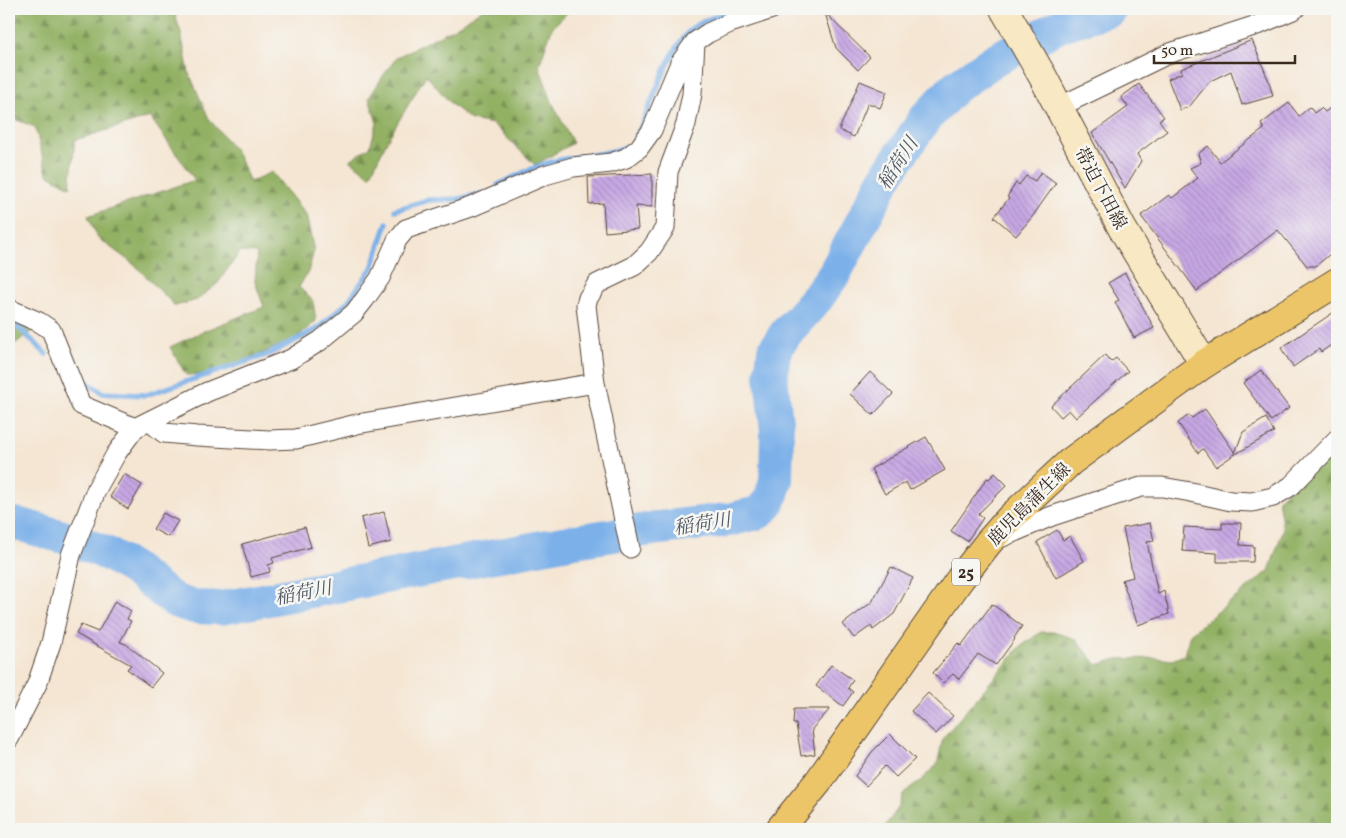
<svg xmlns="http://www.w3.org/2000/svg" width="1346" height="838" viewBox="0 0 1346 838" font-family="Vollkorn,'Noto Serif JP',serif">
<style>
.forest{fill:url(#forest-firs);stroke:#666e41}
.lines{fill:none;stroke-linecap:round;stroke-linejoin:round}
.stream{stroke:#7bb0e9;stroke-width:5.5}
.river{stroke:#7bb0e9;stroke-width:34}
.building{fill:url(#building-back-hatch)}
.street-casing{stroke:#574639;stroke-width:21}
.secondary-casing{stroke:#574639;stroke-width:30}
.primary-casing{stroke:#574639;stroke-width:30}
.street{stroke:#fff;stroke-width:19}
.secondary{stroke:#f8e8c3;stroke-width:28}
.primary{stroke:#edc569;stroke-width:28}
.labels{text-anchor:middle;stroke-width:5;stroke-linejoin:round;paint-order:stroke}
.shield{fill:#f6f6f2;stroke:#73675e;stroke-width:1}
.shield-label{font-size:16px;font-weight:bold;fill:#3b2a1e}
.street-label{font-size:18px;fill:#3b2a1e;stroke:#f6f6f2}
.water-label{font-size:19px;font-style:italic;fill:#515965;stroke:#f6f6f2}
</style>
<defs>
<pattern id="forest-firs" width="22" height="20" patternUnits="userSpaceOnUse" patternTransform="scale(1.25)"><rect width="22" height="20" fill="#92b164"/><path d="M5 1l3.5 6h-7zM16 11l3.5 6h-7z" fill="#789052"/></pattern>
<pattern id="building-back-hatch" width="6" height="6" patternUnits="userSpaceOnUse" patternTransform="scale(1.25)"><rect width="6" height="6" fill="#c8a8e5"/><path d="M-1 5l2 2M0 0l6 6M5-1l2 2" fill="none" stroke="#a489b9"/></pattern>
</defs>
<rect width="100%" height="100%" fill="#f6f6f2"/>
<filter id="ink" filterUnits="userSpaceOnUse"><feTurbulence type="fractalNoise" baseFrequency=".02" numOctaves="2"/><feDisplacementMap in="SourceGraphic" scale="10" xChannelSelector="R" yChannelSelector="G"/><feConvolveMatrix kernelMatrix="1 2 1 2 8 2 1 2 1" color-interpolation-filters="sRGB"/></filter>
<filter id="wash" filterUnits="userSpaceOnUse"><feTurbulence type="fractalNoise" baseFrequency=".0096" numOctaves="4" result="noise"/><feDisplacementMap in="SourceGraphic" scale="20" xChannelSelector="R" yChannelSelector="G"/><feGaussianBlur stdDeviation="1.12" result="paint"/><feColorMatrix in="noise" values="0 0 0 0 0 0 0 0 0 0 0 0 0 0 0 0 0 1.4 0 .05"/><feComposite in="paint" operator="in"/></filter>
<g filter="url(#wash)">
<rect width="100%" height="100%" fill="#f5e6d3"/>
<path class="forest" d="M9,9H173L181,33L189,73L209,119L236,151L250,182L272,172L306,215L314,251L308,272L299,287L313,301L316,321L293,340L216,373L186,375L170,347L206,330L264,307L255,282L257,253L240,252L217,284L197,300L175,306L136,266L98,238L88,216L195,180L150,117L75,140L70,187L47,174L35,127L9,117Z
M483,9H568L570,10L552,28L539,66L552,102L573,143L535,165L493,124L471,120L452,105L426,75L388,139L370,176L350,160L370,147L377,123L369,98L383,76L397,57L456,27Z
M9,296L32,331L16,343H9Z
M1337,445V829H883L899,807L903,794L918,783L937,765L943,738L1020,647L1041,632H1053L1076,639L1097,665L1117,659L1156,658L1172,660L1184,655L1190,634L1269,571L1283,530L1278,499Z"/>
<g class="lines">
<path class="stream" d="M635,139C652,108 667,49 694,27C703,20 722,15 733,10
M498,185C517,176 539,164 560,160C584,155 607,155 630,146
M395,210L428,200L459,199L481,194
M9,318L46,354
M76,375L103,393L146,395L269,354L317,329L347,303L372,268L387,223"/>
<path class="river" d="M9,523L25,526L77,541L110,555L132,568L175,601L194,607L221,608L569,542L659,528L728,520L758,513L766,506L771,497L776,480L777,431L771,376L774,351L786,333L818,297L834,274L888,173L925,119L955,87L996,59L1061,25L1111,9"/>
</g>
<g id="blocks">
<path class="building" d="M825,13L870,57L858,70L836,48Z
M1252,40L1268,79L1273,96L1242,105L1231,71L1210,81L1189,107L1180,110L1168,79L1182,73L1181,69Z
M860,81L887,92L880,108L868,103L854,137L839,130Z
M1139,84L1164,117L1159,120L1167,131L1137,154L1141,161L1125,188L1092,133L1128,107L1121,97Z
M1289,103L1299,116L1310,107L1314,113L1321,108L1325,112L1337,103V248L1316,266H1307L1278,230L1197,291L1141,216L1169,195L1172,198L1198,178L1190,168L1201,163L1198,154L1208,146L1220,162L1264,129L1261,124Z
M1041,172L1056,183L1032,217L1016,236L994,217L1009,198L1007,197L1016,183L1019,185L1026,176L1035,181Z
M652,174V207L636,206L638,229L605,232L603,203L589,204L588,177Z
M1125,273L1154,328L1134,338L1115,302L1119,300L1108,283Z
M1337,310V341L1321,352L1319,349L1293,367L1281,348Z
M1105,355L1111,362L1116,358L1128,371L1076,418L1069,410L1061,417L1051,406Z
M1261,370L1289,408L1271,421L1243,383Z
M870,372L893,394L873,415L850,394Z
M1205,409L1235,453L1243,432L1266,418L1274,432L1234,455L1235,454L1216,467L1203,449L1198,453L1178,423L1189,415L1192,418Z
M926,437L945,470L910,490L906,482L885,494L871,469Z
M995,473L1007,485L978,514L983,518L967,541L951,531L987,478L989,479Z
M124,474L142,485L128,509L110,497Z
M384,512L391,542L368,548L361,518Z
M163,513L178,521L168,537L153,529Z
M1150,523L1154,541L1147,542L1158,594L1164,591L1169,614L1138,625L1122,580L1133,577L1123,528Z
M1222,523H1241L1240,545L1254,546L1253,562H1217V553L1182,551L1184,527L1222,529Z
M305,527L311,547L272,558L274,563L268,565L270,572L251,577L242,544Z
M1057,530L1063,540L1070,536L1084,561L1056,578L1037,542Z
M891,567L913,578L894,614L873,630L871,626L854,638L843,624L872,602Z
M115,601L131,611L127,619L131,621L120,642L126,644L162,673L151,687L127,669L131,665L76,634L81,625L98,632Z
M992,604L1022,626L1014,638L1015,639L996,665L978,654L959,679L953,674L943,683L933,673L958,643L961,646Z
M831,665L853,680L848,688L853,692L843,706L816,686Z
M928,693L953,716L936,734L911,711Z
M794,709H830L812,729L815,754L801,756L796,724H793Z
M890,734L915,759L896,777L885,766L866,786L855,776L872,752Z"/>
</g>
</g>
<g filter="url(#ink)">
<use href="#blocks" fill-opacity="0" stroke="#574639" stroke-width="1"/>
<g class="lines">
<g class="street-casing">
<path id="street" d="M1059,107L1170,53L1260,24L1295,9
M9,309L39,322L51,330L81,405L135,428
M149,421L164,433L197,436L269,440L296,439L357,424L595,383
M993,541L1052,516L1141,487H1162L1191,492L1231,501L1252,502L1273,497L1291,486L1337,439
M630,548L595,383L586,305L588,298L597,284L634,266L649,252L665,228L668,172L686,124L692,94L695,43
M9,739L37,684L51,643L71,555L97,488L116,454L135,428L207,392L291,359L320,341L354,313L365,299L380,278L397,240L406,229L471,207L545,175L573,167L611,163L626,158L639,148L652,130L680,63L695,42L708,33L730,23L772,9"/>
</g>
<g class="secondary-casing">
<path id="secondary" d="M1004,9L1043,77L1122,228L1204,364"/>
</g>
<g class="primary-casing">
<path id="primary" d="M780,829L818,782L960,579L988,543L1010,518L1070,462L1204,364L1337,282"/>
</g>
<use href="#street" class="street"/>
<use href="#secondary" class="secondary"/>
<use href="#primary" class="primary"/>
</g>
</g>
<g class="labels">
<rect class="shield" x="952" y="558.5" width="28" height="27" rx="4"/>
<g class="shield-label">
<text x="966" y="578">25</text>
</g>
<g class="street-label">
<text transform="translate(1101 188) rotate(62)" y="6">帯迫下田線</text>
<text transform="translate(1029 504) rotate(-45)" y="6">鹿児島蒲生線</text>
</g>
<g class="water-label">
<text transform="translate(897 163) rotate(-57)" y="7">稲荷川</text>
<text transform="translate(702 523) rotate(-9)" y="7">稲荷川</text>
<text transform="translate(303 592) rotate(-11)" y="7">稲荷川</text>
</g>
</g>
<rect width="1346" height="838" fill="none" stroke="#f6f6f2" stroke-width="30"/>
<path d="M1154 55v8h141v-8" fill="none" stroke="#3b2a1e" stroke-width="2.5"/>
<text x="1161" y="55" font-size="15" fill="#3b2a1e" stroke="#f6f6f2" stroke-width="4" paint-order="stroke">50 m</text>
</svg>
